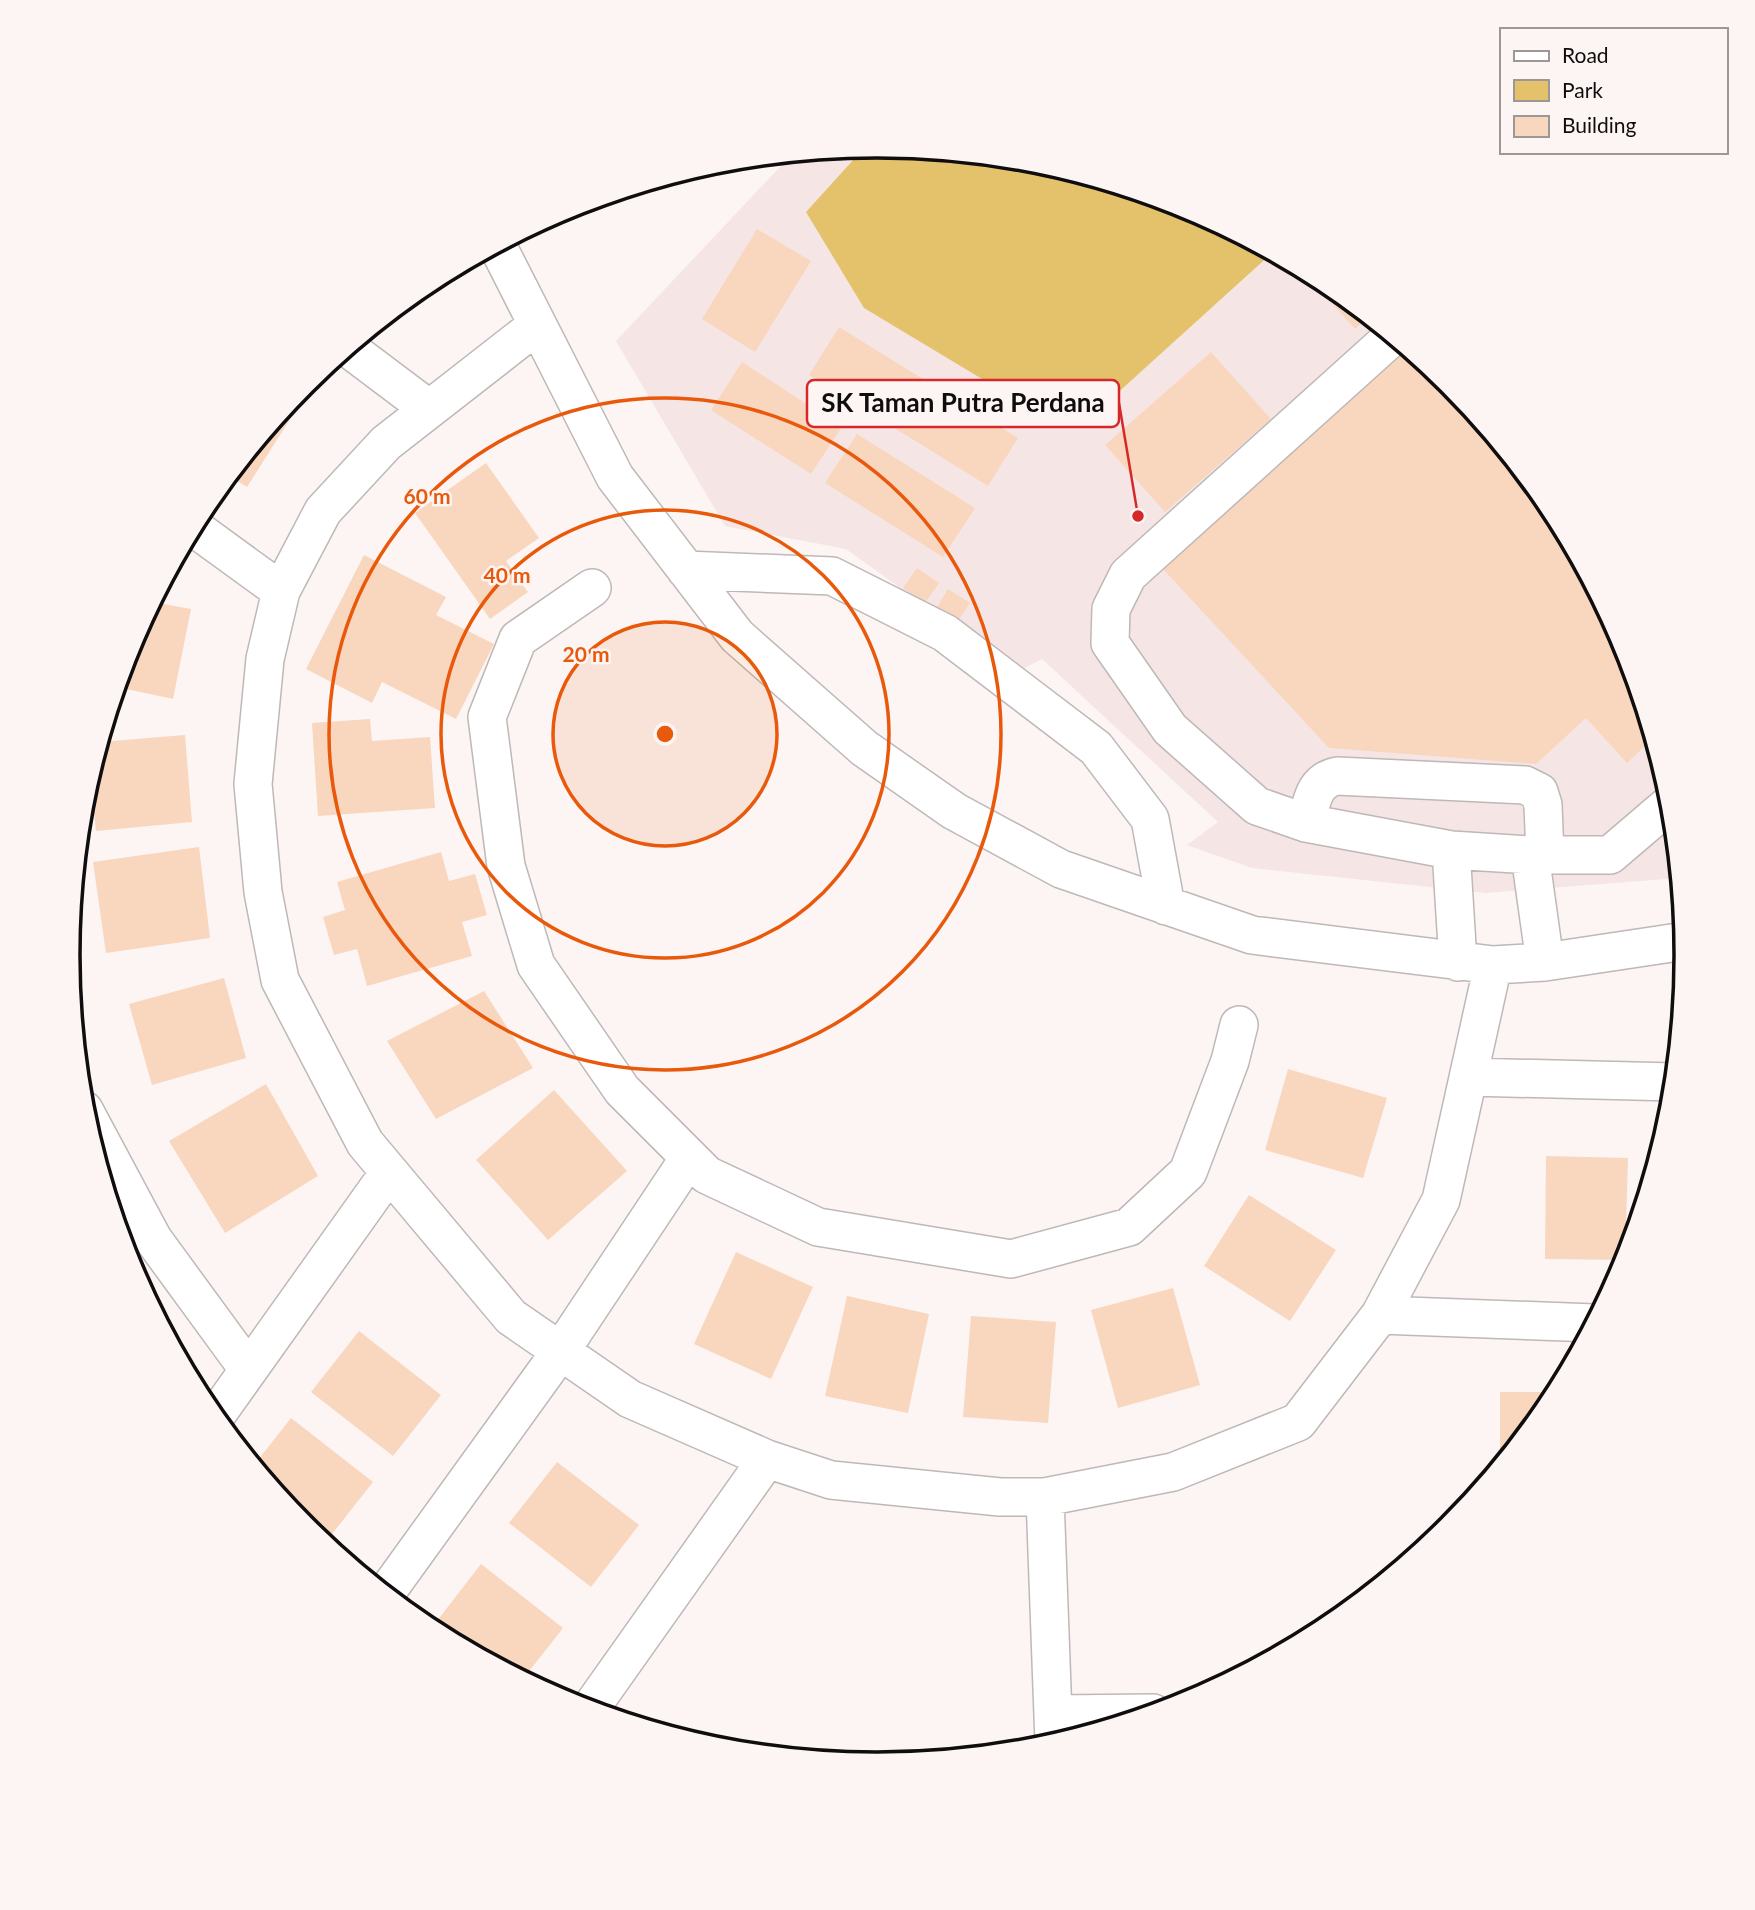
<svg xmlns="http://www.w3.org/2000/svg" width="1755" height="1910" viewBox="0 0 1755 1910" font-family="Lato,sans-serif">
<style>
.built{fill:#f5e6e5}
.green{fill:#e4c26b}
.building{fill:#f9d6be}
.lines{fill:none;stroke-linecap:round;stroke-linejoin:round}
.minor-casing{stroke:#beb8b7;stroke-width:40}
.minor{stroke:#fff;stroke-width:37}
.ring{fill:none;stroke:#e8590c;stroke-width:3.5}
.rim{fill:none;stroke:#0f0d0d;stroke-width:3.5}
.centre{fill:#e8590c;stroke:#fcf5f4;stroke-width:3.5}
.ring-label{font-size:21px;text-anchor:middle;font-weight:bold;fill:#e8590c;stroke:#fcf5f4;stroke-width:5;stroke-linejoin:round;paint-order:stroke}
.leader{fill:none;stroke:#d62828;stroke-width:2.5}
.callout-dot{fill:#d62828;stroke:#fcf5f4;stroke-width:2.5}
.callout{fill:#fcf5f4;stroke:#d62828;stroke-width:2.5}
.callout-label{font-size:26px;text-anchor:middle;font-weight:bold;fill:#0f0d0d}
</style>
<rect width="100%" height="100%" fill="#fcf5f4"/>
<path class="built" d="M878,146L1036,161L1188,208L1327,282L1450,383L1551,506L1625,646L1671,798L1679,878L1486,893L1252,868L1187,845L1218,822L1042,659L1017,672L846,549L725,526L616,341L792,154Z"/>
<path class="green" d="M878,146L1036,161L1188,208L1272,253L1102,407L1017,400L864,308L806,212L865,147Z"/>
<path class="building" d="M757,229L811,261L755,352L702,319Z
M1299,267L1327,282L1369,316L1355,329Z
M839,327L1018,438L988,486L809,375Z
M1404,345L1450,383L1551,506L1625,646L1653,738L1627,763L1586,718L1536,764L1329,748L1162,568Z
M1211,352L1271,419L1165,512L1105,445Z
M742,362L842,427L811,474L711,410Z
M299,390L306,394L247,487L229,476Z
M857,434L975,508L943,557L825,483Z
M486,463L539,538L506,561L528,592L490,619L415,513Z
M364,555L446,597L436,615L494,644L456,719L382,682L372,703L306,669Z
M917,568L939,583L925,603L903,588Z
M948,589L970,603L957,622L936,609Z
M153,602L191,609L173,699L117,687L130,645Z
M370,719L372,741L430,737L435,808L318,816L312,723Z
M185,735L192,822L96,831L90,776L100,742Z
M199,847L210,938L106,953L93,862Z
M441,852L449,881L475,874L487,915L462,922L472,956L367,986L357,949L334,955L323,917L345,910L337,882Z
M224,978L246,1058L152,1085L129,1004Z
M484,991L533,1068L436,1119L387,1041Z
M1288,1069L1387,1098L1363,1178L1265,1150Z
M266,1084L318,1176L225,1233L169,1141Z
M554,1090L627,1171L548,1240L476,1160Z
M1546,1156L1628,1158L1625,1260L1545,1259Z
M1249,1195L1336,1250L1290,1321L1204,1266Z
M736,1252L813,1287L771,1379L694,1344Z
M1173,1288L1200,1385L1118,1408L1091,1310Z
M847,1296L929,1314L908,1413L825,1396Z
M971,1316L1056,1322L1048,1423L963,1417Z
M359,1331L441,1395L393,1456L311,1392Z
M1500,1392H1557L1550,1405L1500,1466Z
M291,1418L373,1482L325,1543L305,1527L254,1465Z
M557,1462L639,1525L591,1587L509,1523Z
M481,1564L563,1628L523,1679L452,1641L433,1626Z"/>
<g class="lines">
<g class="minor-casing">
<path id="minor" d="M497,245L615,477L737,636L864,748L954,811L1061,869L1252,935L1493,965L1545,962L1685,941
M536,326L386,443L323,511L281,591L265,659L253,784L263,892L280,980L365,1143L511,1317L630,1399L767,1459L831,1480L1000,1497H1045L1173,1472L1298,1422L1380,1315L1441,1200L1493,965
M1393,336L1128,575L1111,609L1110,643L1170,729L1257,806L1306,823L1451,850L1530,855H1610L1672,802
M348,348L429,409
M193,527L281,591
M686,570L832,576L945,633L1096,748L1150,819L1166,906
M592,588L518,639L487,717L506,866L536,965L622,1090L707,1175L818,1227L1011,1259L1129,1227L1188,1172L1230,1061L1239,1025
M1306,823C1312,802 1313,781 1337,776L1525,785L1539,792L1543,805L1545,855
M1451,850L1458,962
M1530,855L1545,962
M1469,1077L1674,1082
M84,1110L153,1239L248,1369
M1380,1315L1594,1323
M215,1417L388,1174
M1045,1497L1054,1743
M386,1593L560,1352L689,1158
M590,1709L767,1459
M1053,1714L1153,1713"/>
</g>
<use href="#minor" class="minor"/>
</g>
<circle cx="665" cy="734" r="112" fill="#e8590c" fill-opacity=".12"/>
<g class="ring">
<circle cx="665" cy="734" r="112"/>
<circle cx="665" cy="734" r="224"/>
<circle cx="665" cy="734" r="336"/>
</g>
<path d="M0 0H1755V1910H0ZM80 955a797 797 0 1 1 1594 0a797 797 0 1 1-1594 0Z" fill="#fcf5f4" fill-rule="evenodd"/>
<path class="rim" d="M80 955a797 797 0 1 1 1594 0a797 797 0 1 1-1594 0Z"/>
<circle cx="665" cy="734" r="10" class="centre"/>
<g class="ring-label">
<text x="427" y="504">60 m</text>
<text x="507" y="583">40 m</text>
<text x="586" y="662">20 m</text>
</g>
<path class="leader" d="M1138 516L1119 403"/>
<circle class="callout-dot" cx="1138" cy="516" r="7"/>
<rect class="callout" x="807" y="380" width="312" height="47" rx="7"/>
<g class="callout-label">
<text x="963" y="412">SK Taman Putra Perdana</text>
</g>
<rect x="1500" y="28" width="228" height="126" fill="#fcf5f4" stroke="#9d9898" stroke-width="2"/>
<rect x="1514" y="51" width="35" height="10" fill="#ffffff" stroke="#9d9898" stroke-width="2"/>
<text x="1562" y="63" font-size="21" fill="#0f0d0d">Road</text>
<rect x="1514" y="80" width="35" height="21" fill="#e4c26b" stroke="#9d9898" stroke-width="2"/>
<text x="1562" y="98" font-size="21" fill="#0f0d0d">Park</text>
<rect x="1514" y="116" width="35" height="21" fill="#f9d6be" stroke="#9d9898" stroke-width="2"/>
<text x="1562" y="133" font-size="21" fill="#0f0d0d">Building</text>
</svg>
